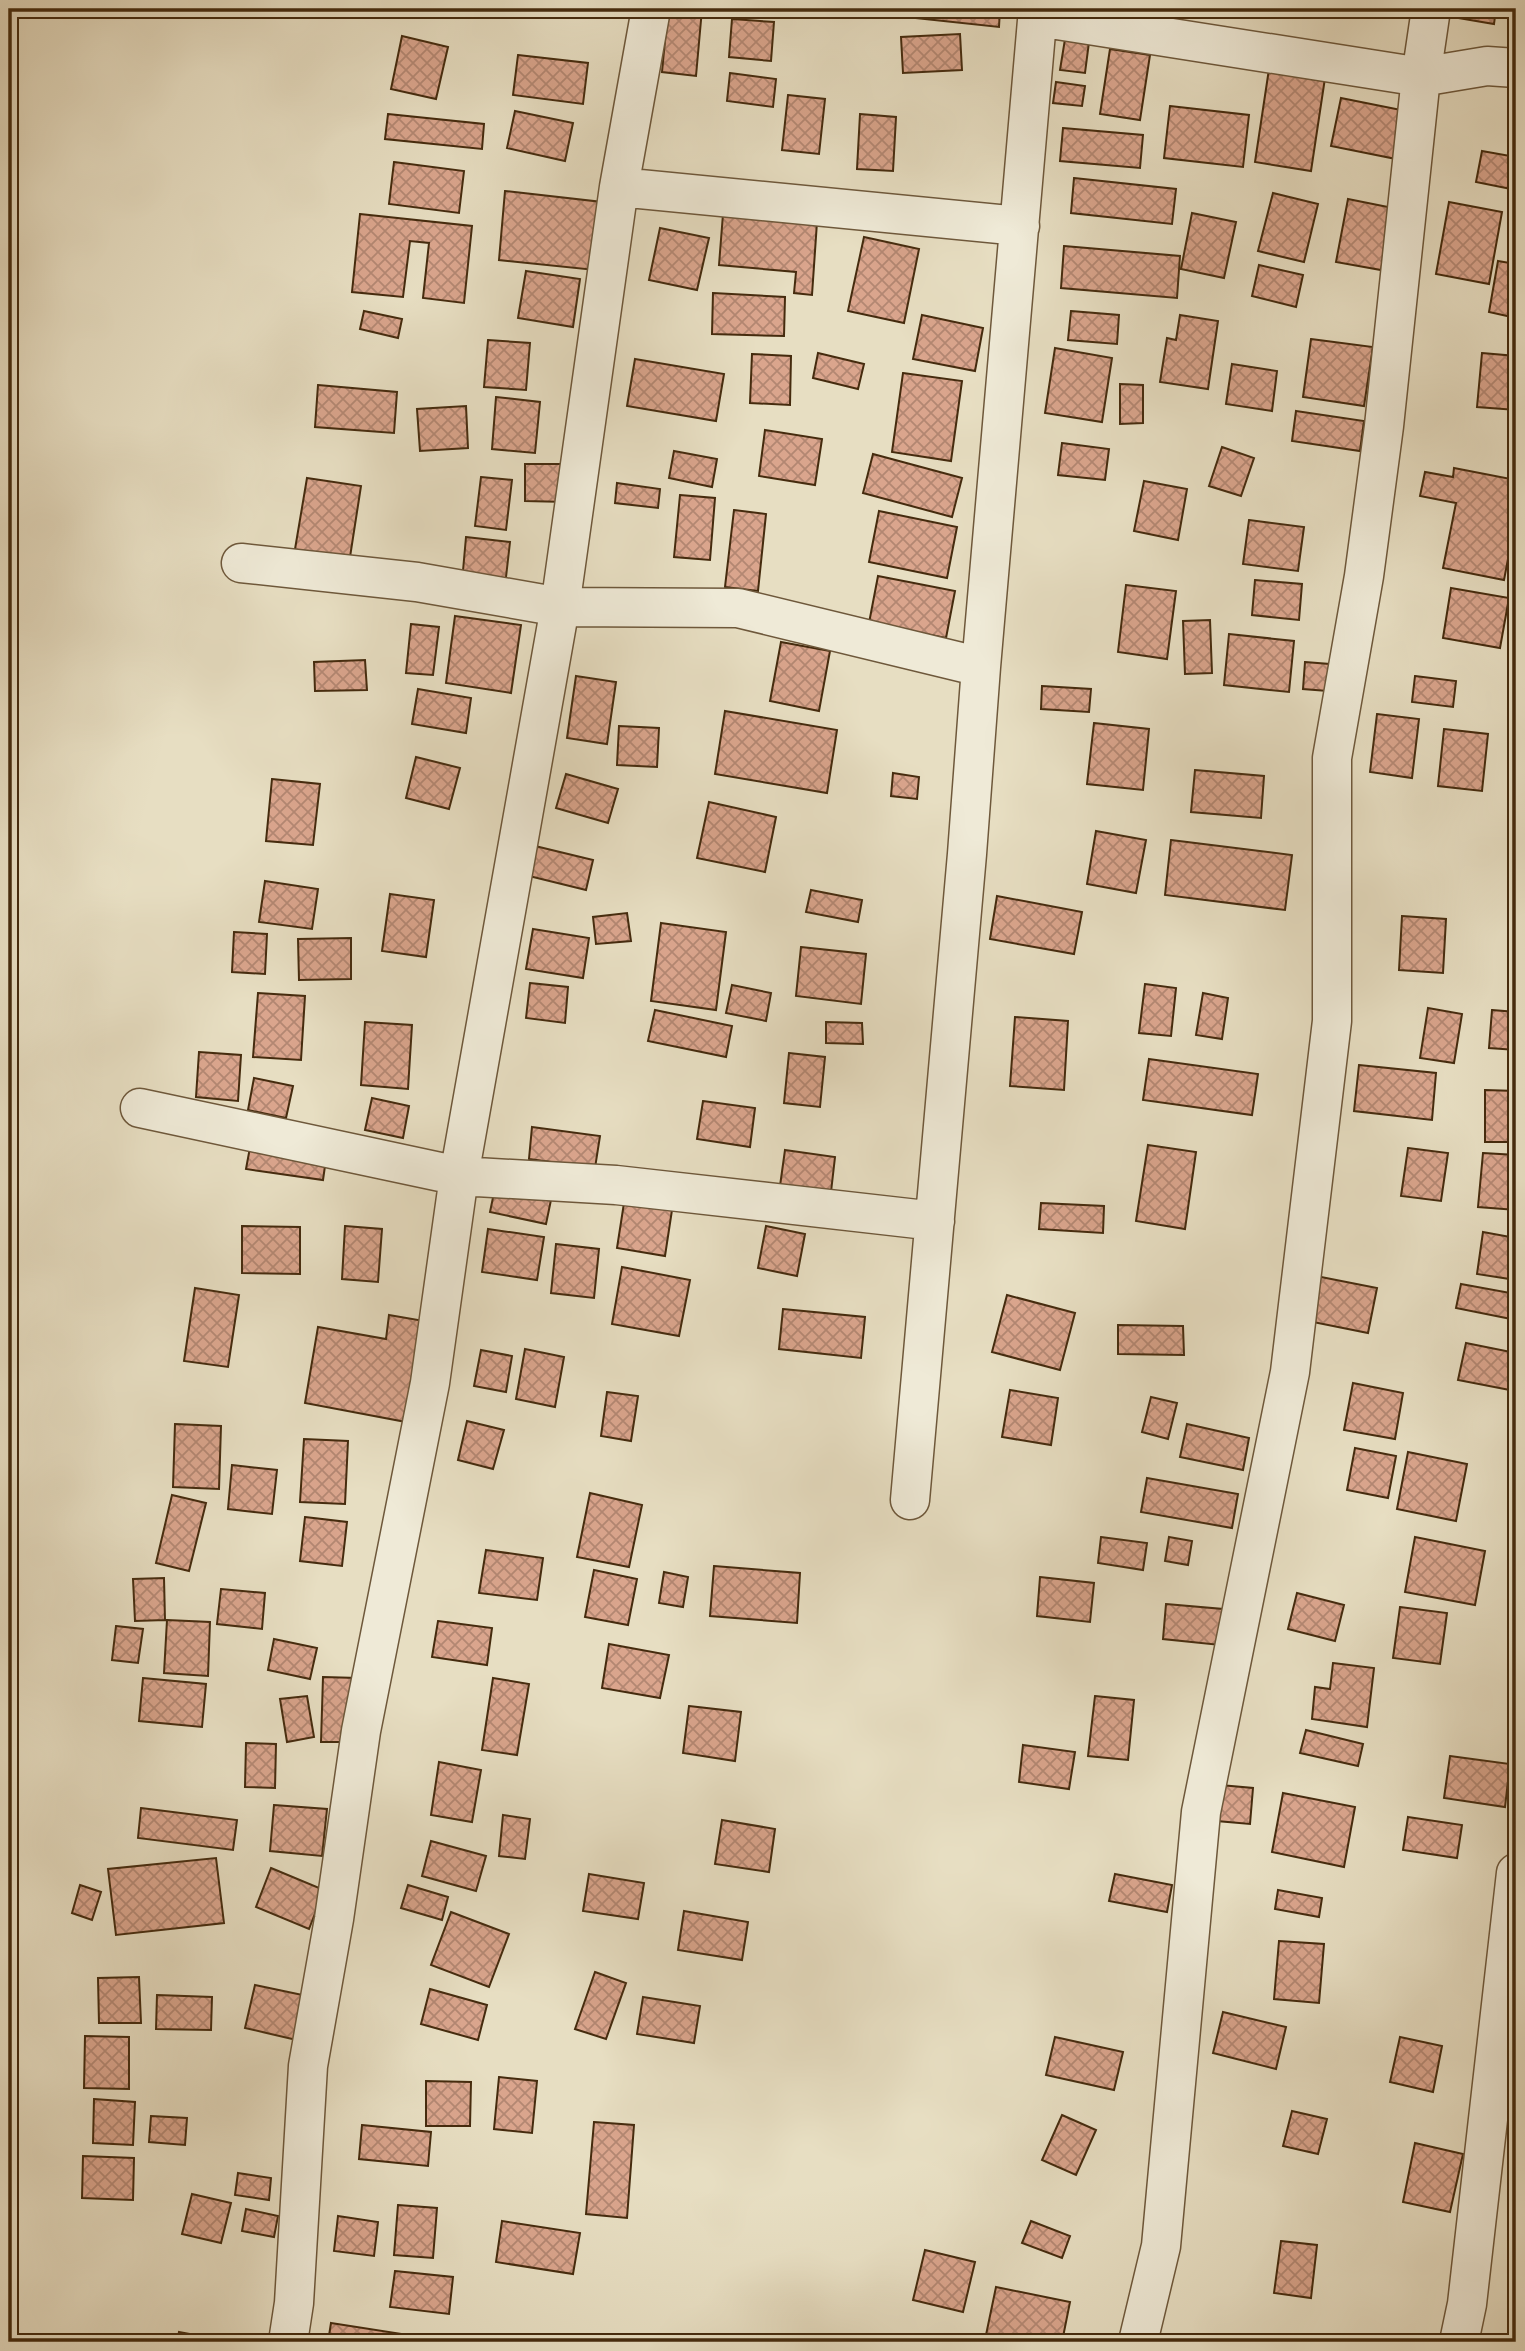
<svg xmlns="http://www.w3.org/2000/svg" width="1525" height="2351" viewBox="0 0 1525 2351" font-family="'IM FELL French Canon',serif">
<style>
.building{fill:url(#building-cross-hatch);stroke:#452b0e;stroke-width:2}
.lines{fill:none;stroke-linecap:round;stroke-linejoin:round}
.minor-casing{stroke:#6e583b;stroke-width:41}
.minor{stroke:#efead7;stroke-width:38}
</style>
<defs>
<pattern id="building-cross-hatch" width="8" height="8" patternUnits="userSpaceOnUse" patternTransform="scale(1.75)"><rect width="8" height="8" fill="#daa58d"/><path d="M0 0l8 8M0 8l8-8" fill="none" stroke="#b38772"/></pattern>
</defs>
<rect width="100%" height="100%" fill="#e7dec2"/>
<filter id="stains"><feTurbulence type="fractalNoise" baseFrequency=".00286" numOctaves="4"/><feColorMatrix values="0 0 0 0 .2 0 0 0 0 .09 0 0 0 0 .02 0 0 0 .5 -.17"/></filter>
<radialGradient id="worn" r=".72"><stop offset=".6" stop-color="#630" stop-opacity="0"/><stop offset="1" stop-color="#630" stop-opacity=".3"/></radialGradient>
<path class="building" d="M668,9H702L696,76L662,72Z
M860,9H1000L999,27L860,12Z
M1196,9H1260L1259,16Z
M1460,9H1496L1494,24L1458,18Z
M732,19L774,22L771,61L729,57Z
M960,34L962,70L903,73L901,37Z
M402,36L448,47L436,99L391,89Z
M1065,39L1089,42L1085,73L1060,70Z
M1110,49L1150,55L1140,120L1100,114Z
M518,55L588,63L583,104L513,95Z
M1269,69L1325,78L1311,171L1255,162Z
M730,73L776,79L773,107L727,101Z
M1056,82L1085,86L1082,106L1053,103Z
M788,95L825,99L819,154L782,150Z
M1341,98L1406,111L1396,159L1331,146Z
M1170,106L1249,115L1243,167L1164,158Z
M515,111L573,123L565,161L507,148Z
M388,114L484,124L482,149L385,139Z
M860,114L896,117L893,171L857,169Z
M1063,128L1143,135L1140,168L1060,161Z
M1482,151L1516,157V190L1476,182Z
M394,162L464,171L459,213L389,204Z
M1074,178L1176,189L1172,224L1071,213Z
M505,191L602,202L595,270L499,260Z
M1273,193L1318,204L1304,262L1258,251Z
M1348,199L1393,208L1381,270L1336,262Z
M1449,202L1502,212L1489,284L1436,274Z
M1192,213L1236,222L1224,278L1181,269Z
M360,214L472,226L464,303L423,298L429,243L410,241L403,297L352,292Z
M723,214L817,222L812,295L794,293L796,272L719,265Z
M660,228L709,238L697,290L649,280Z
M864,237L919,249L904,323L848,311Z
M1064,246L1180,256L1177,298L1061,288Z
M1498,261L1516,264V318L1489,312Z
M1259,265L1303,275L1296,307L1252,296Z
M526,271L580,279L573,327L518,318Z
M713,293L785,297L784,336L712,334Z
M364,311L402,319L398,338L360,329Z
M1071,311L1119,315L1117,344L1068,340Z
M922,315L983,328L975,371L913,359Z
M1180,315L1218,321L1208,389L1160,382L1167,338L1176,340Z
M1311,339L1373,347L1364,406L1303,397Z
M488,340L530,343L526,390L484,387Z
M1055,348L1112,358L1102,422L1045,413Z
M818,353L864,364L858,389L813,378Z
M1482,353L1516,356V410L1477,407Z
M752,354L791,356L790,405L750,403Z
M635,359L724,374L716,421L627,406Z
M1232,364L1277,371L1272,411L1226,404Z
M903,373L962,381L951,461L892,452Z
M1120,384L1143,385V423L1120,424Z
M318,385L397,392L394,433L315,427Z
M496,397L540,402L535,453L492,449Z
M466,406L468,448L420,451L417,409Z
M1296,411L1364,421L1360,451L1292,441Z
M765,430L822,439L815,485L759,476Z
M1062,443L1109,449L1105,480L1058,475Z
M1222,447L1254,458L1241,496L1209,486Z
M674,451L717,459L712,487L669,478Z
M873,454L962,478L952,517L863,493Z
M525,464H568L567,502L525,501Z
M1454,468L1516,480V517L1504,580L1443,568L1456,503L1420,496L1425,472L1453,477Z
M481,477L512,480L506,530L475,526Z
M307,478L361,486L348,570L293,561Z
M1144,481L1187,489L1178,540L1134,531Z
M617,483L660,489L658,508L615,503Z
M680,495L715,498L710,560L674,557Z
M734,510L766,514L758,591L725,587Z
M879,511L957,527L947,578L869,562Z
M1249,520L1304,527L1298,571L1243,564Z
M466,537L510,542L505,586L462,582Z
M878,576L955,591L946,638L869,623Z
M1255,580L1302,584L1299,620L1252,615Z
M1126,585L1176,591L1167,659L1118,652Z
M1451,588L1509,598L1500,648L1443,638Z
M455,616L521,625L511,693L446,683Z
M1210,620L1212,673L1185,674L1183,621Z
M411,624L439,627L433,675L406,673Z
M1229,634L1294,641L1289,692L1224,685Z
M781,642L830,651L819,711L770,701Z
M365,660L367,690L315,691L314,662Z
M1305,662L1342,665L1340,692L1303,689Z
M576,676L616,682L607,744L567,738Z
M1415,676L1456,681L1453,707L1412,702Z
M1042,686L1091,689L1089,712L1041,709Z
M418,689L471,698L466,733L412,724Z
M725,711L837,730L827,793L715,774Z
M1377,714L1419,719L1412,778L1370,772Z
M1094,723L1149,729L1143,790L1087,784Z
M619,726L659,728L657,767L617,765Z
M1444,729L1488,734L1482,791L1438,786Z
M416,757L460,768L449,809L406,798Z
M1195,770L1264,776L1261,818L1191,812Z
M893,773L919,777L917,799L891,796Z
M566,774L618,789L608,823L556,808Z
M272,779L320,784L313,845L266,841Z
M709,802L776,817L765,872L697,858Z
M1096,831L1146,840L1136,893L1087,884Z
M1171,840L1292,855L1285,910L1165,895Z
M531,845L593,860L586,890L525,875Z
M1514,869H1516V910L1509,909Z
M265,881L318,889L312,929L259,922Z
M811,890L862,900L858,922L806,912Z
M390,894L434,900L426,957L382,951Z
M997,896L1082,912L1074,954L990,939Z
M627,913L631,941L596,944L593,917Z
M1402,916L1446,919L1443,973L1399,970Z
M661,923L726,932L716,1010L651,1001Z
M533,929L589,938L583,978L526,969Z
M234,932L267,934L265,974L232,972Z
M351,938V979L299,980L298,939Z
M801,947L866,954L861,1004L796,996Z
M530,983L568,987L565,1023L526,1018Z
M1145,984L1176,988L1171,1036L1139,1033Z
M732,985L771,993L766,1021L726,1013Z
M258,993L305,996L301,1060L253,1057Z
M1203,993L1228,998L1222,1039L1196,1035Z
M1428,1008L1462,1014L1454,1063L1420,1058Z
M655,1010L732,1026L726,1057L648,1041Z
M1492,1010L1516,1012V1050L1489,1048Z
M1015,1017L1068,1021L1064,1090L1010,1086Z
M365,1022L412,1025L408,1089L361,1085Z
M826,1022L862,1023L863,1044L826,1043Z
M199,1052L241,1055L238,1101L196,1097Z
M789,1053L825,1057L820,1107L784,1103Z
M1149,1059L1258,1074L1252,1115L1143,1100Z
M1359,1065L1436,1073L1432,1120L1354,1111Z
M254,1078L293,1086L286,1118L248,1110Z
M1485,1090L1516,1091V1142H1485Z
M372,1098L409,1106L403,1138L365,1130Z
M703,1101L755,1108L750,1147L697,1139Z
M532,1127L600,1136L595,1168L529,1159Z
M251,1142L327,1152L323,1180L246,1169Z
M1148,1145L1196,1152L1185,1229L1136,1221Z
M1408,1148L1448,1153L1441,1201L1401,1196Z
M785,1150L835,1157L831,1192L780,1186Z
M1483,1153L1516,1155V1210L1478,1207Z
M496,1183L552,1195L546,1224L490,1212Z
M624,1203L672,1210L665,1256L617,1248Z
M1041,1203L1104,1206L1103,1233L1039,1229Z
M242,1226L300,1227V1274L242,1273Z
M345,1226L382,1229L378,1282L342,1279Z
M766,1226L805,1234L797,1276L758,1268Z
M488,1229L544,1237L537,1280L482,1272Z
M1483,1232L1516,1238V1280L1477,1274Z
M556,1244L599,1249L594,1298L551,1293Z
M622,1267L690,1280L679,1336L612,1324Z
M1316,1276L1377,1288L1368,1333L1308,1321Z
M1461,1284L1516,1294V1320L1456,1308Z
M195,1288L239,1295L228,1367L184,1361Z
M1007,1295L1075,1313L1060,1370L992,1352Z
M783,1309L865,1317L861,1358L779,1349Z
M389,1315L424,1321L406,1422L305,1403L318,1327L386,1339Z
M1118,1325L1183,1326L1184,1355L1118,1354Z
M1466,1343L1516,1353L1515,1391L1458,1380Z
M525,1349L564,1357L555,1407L516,1399Z
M481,1350L512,1356L506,1392L474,1386Z
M1353,1383L1403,1393L1395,1439L1344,1430Z
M1010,1390L1058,1398L1051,1445L1002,1437Z
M607,1392L638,1396L631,1441L601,1436Z
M1151,1397L1177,1403L1168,1439L1142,1432Z
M467,1421L504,1430L493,1469L458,1460Z
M175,1424L221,1426L219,1489L173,1487Z
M1187,1424L1249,1438L1243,1470L1180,1457Z
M304,1439L348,1441L345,1504L300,1502Z
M1355,1448L1396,1456L1388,1498L1347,1490Z
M1408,1452L1467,1464L1456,1521L1397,1509Z
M232,1465L277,1470L272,1514L228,1509Z
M1147,1478L1238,1494L1232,1528L1141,1512Z
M590,1493L642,1505L629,1567L577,1557Z
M172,1495L206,1503L189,1571L156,1563Z
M305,1517L347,1522L342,1566L300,1561Z
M1101,1537L1147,1543L1143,1570L1098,1563Z
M1169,1537L1192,1541L1188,1565L1165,1561Z
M1415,1537L1485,1551L1475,1605L1405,1592Z
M486,1550L543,1558L537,1600L479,1593Z
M714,1566L800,1573L797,1623L710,1616Z
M594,1570L637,1579L628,1625L585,1617Z
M664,1572L688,1577L683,1607L659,1603Z
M1040,1577L1094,1583L1090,1622L1037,1616Z
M164,1578L165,1620L135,1621L133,1579Z
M221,1589L265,1593L262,1629L217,1624Z
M1297,1593L1344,1605L1335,1641L1288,1629Z
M1166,1604L1223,1609L1220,1645L1163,1639Z
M1400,1607L1447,1613L1440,1664L1393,1658Z
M167,1620L210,1622L208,1676L164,1673Z
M438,1621L492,1628L487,1665L432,1657Z
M116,1626L143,1629L138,1663L112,1660Z
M274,1639L317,1648L310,1679L268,1670Z
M609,1644L669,1655L660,1698L602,1688Z
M1333,1663L1374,1668L1367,1727L1312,1719L1315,1687L1330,1689Z
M323,1677L358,1678L356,1742H321Z
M143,1678L206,1684L202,1727L139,1721Z
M493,1678L529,1684L517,1755L482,1750Z
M307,1696L314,1737L287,1742L280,1699Z
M1095,1696L1134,1700L1128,1760L1088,1756Z
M689,1706L741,1712L735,1761L683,1753Z
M1306,1730L1363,1744L1358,1766L1300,1753Z
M246,1743L276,1744L275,1788L245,1787Z
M1023,1745L1075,1752L1069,1789L1019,1782Z
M1450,1756L1510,1764L1505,1807L1444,1798Z
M439,1762L481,1770L472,1822L431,1815Z
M1220,1785L1253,1788L1250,1824L1217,1821Z
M1283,1793L1355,1807L1344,1867L1272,1852Z
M274,1805L327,1809L322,1856L270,1851Z
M141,1808L237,1820L233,1850L138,1838Z
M503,1815L530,1819L525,1859L499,1856Z
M1408,1817L1462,1825L1457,1858L1403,1850Z
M722,1820L775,1829L769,1872L715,1864Z
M431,1841L486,1856L476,1891L422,1876Z
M216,1858L224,1923L116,1935L108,1869Z
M271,1868L324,1890L309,1929L256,1907Z
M589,1874L644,1883L638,1919L583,1911Z
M1115,1874L1172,1885L1167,1912L1109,1901Z
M80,1885L101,1892L92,1920L72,1913Z
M408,1885L448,1897L442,1920L401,1908Z
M1278,1890L1322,1898L1319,1917L1275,1909Z
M684,1911L748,1922L742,1960L678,1950Z
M451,1912L509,1934L489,1987L431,1965Z
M1279,1941L1324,1944L1319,2003L1274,1999Z
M595,1972L626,1983L606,2039L575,2029Z
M139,1977L141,2023H99L98,1978Z
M255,1985L312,1997L301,2041L245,2028Z
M430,1989L487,2005L478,2040L421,2024Z
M157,1995L212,1997L211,2030L156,2029Z
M643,1997L700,2006L694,2043L637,2034Z
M1223,2012L1286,2027L1276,2069L1213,2053Z
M85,2036L129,2037V2089L84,2088Z
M1055,2037L1123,2052L1114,2090L1046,2075Z
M1400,2037L1442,2046L1433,2092L1390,2082Z
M499,2077L537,2081L532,2133L494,2129Z
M426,2081L471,2082L470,2126H426Z
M94,2099L135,2102L133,2145L93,2143Z
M1292,2111L1327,2119L1318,2154L1283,2146Z
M1062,2115L1096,2130L1076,2175L1042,2160Z
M151,2116L187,2118L185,2145L149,2142Z
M594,2122L634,2125L627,2218L586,2214Z
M362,2125L431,2132L428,2166L359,2159Z
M1415,2143L1463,2154L1450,2212L1403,2202Z
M83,2156L134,2158L133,2200L82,2198Z
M238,2173L271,2178L269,2200L235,2195Z
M192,2194L231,2203L221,2243L182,2234Z
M398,2205L437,2208L433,2258L394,2255Z
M246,2209L278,2216L274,2237L242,2231Z
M338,2216L378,2222L374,2256L334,2251Z
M502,2221L580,2233L573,2274L496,2262Z
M1031,2221L1070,2236L1062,2258L1022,2243Z
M1281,2241L1317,2245L1311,2298L1274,2293Z
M925,2250L975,2262L963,2312L913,2300Z
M395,2271L453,2277L449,2314L390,2307Z
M996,2287L1070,2302L1062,2342H1022L986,2335Z
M331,2323L402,2334L401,2342H328Z
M179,2332L222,2340V2342H177Z"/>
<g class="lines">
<g class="minor-casing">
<path id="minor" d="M1038,17L1421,77L1487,66L1516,68
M619,187L1020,226
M241,563L417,582L560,607L738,608L981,667
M140,1108L459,1176L616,1185L935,1221
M910,1500L967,854L981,667L1038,9
M288,2342L294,2303L308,2066L334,1919L361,1731L430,1383L459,1176L560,607L619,187L651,9
M1138,2342L1161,2246L1201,1812L1290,1372L1332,1021V758L1364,576L1384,426L1421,77L1431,9
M1459,2342L1467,2304L1516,1873"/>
</g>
<use href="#minor" class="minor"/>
</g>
<rect width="1525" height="2351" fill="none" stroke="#e7dec2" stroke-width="35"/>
<rect x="10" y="10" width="1504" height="2330" fill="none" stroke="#452b0e" stroke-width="3.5"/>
<rect x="18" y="18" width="1490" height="2316" fill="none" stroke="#452b0e" stroke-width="2"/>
<rect width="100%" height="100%" filter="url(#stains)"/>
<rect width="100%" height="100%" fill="url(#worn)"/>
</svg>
